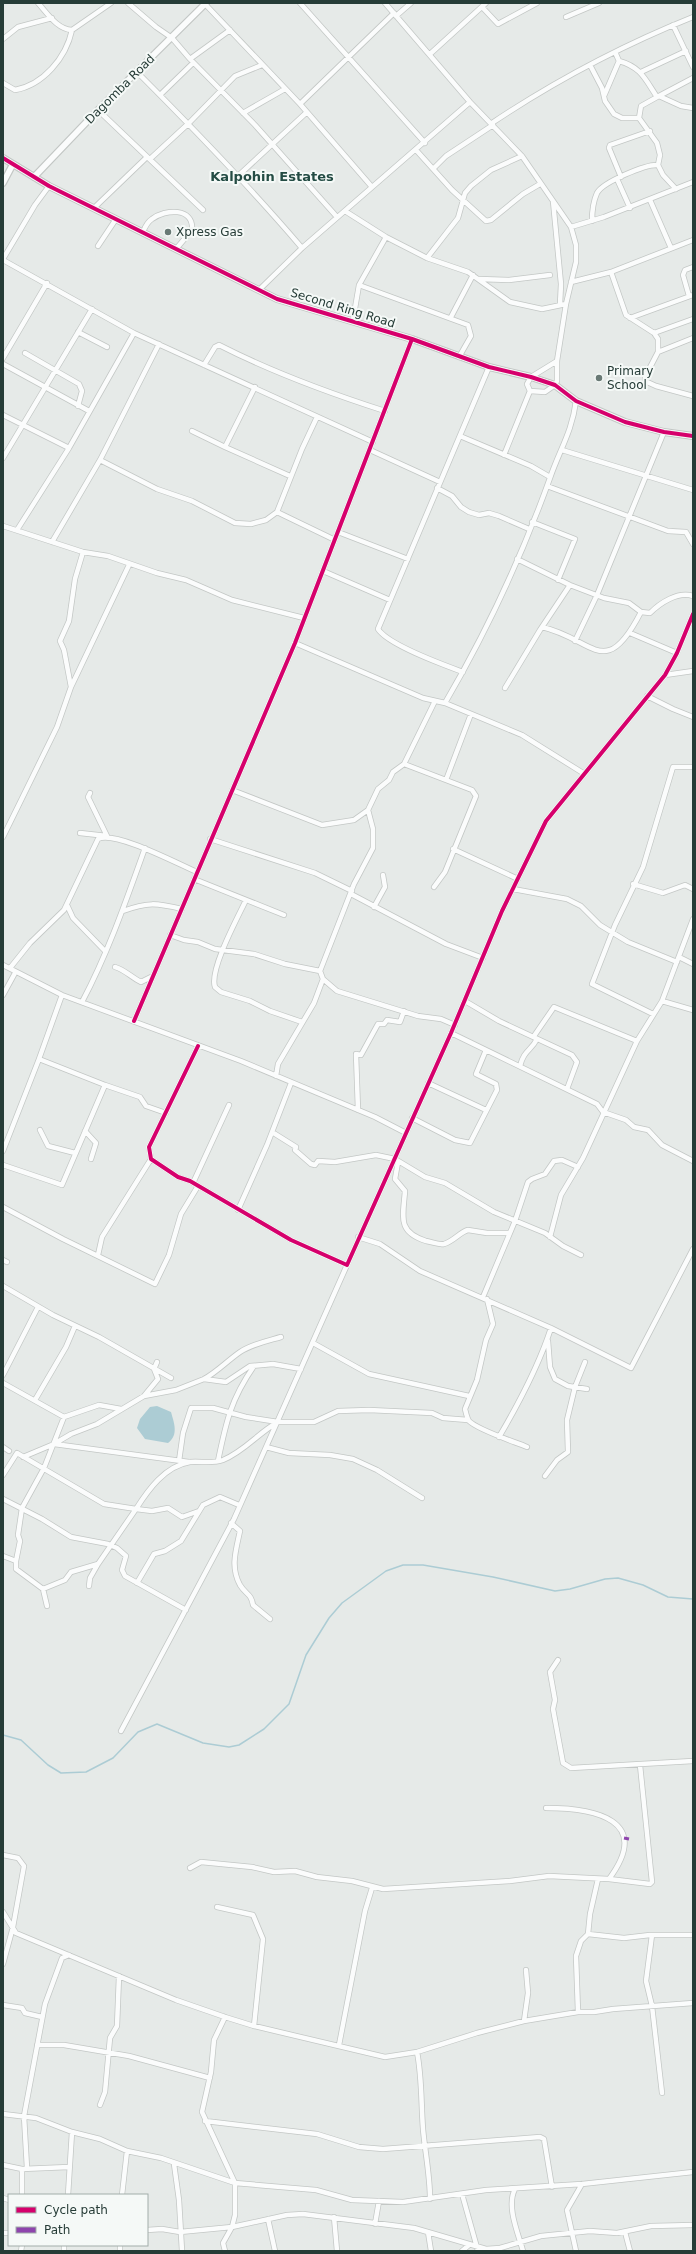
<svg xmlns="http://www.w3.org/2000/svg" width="696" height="2254" viewBox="0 0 696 2254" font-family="'DejaVu Sans',sans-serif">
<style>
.water{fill:#acccd4}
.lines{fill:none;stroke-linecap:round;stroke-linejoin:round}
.stream{stroke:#acccd4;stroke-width:1.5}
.minor-casing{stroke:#c3c7c5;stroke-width:6}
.tertiary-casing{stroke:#c3c7c5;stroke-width:8}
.minor{stroke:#fbfcfc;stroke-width:4.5}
.tertiary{stroke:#fbfcfc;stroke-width:5.5}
.quiet{stroke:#8e44ad;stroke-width:3;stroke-dasharray:6 3;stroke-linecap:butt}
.cycleway-casing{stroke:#f5f9f7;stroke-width:6}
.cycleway{stroke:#d6006c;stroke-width:4}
.poi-dot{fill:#697975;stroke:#f5f9f7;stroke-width:1.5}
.labels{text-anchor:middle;stroke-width:4;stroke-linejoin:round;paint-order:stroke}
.street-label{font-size:12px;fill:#263c37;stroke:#f5f9f7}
.poi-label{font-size:12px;fill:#263c37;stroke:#f5f9f7;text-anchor:start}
.neighbourhood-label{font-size:13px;font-weight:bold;fill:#244c44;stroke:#f5f9f7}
</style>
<rect width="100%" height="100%" fill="#e6eae8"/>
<path class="water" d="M157,1406L171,1412C174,1423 179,1435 168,1443L145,1439L137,1428L140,1419L150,1407Z"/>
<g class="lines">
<path class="stream" d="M3,1735L21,1740L48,1765L61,1773L86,1772L113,1758L138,1732L157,1724L203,1743L229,1747L239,1745L264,1729L289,1704L306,1655L329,1618L342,1603L386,1571L403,1565H423L493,1577L555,1591L570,1589L605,1579L618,1578L643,1585L668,1597L693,1599"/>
<g class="minor-casing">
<path id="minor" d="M38,3C48,14 57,29 72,30
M128,3L156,27L172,38L190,59L255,125L337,217
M300,3L425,143
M385,3L470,102L522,156L571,227L576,245V262L566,304L557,361V381L555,385L545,392L530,391
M205,4L300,104L372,187
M482,7L498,24L537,3
M396,16L411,3
M566,17L599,3
M673,25L693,67
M3,39L18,27L52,18
M615,52L619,61C641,67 645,79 657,97
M430,54L486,3
M190,59L230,30
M590,65L602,88L605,101L614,114L622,118H639L641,106L659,96L681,106L693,108
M137,72C194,129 250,187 302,248
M641,72L686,51
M3,83L15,90C43,85 66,58 72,30L111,3
M160,95L193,63
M604,96L619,61
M659,96L693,78
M300,104L394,13
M98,110L203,210
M243,113L285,89
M639,118L657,143L660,155L658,165L663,175L676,189
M492,123C555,81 623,45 693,17
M416,150L452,190L486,221L491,220L523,194L540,184
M150,159L189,123L235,76L262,65
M433,169L446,156L493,125
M238,176L307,112
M621,177L609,148L610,145L650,131
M617,179L630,208
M650,200L671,248
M553,201L561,284L560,304
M94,208L147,157
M345,211L386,237L427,258L468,272L510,302L542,309L566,304
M592,221C592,212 593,202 597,193C603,182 646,164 658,165
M571,227L604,217L693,182
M143,232C145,227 147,222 152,219C165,209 194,207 192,230L176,249
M98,246L116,219
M427,258L458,218L465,193L471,186L491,170L522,156
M3,259L35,205L49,186
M3,260L134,333L373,442
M611,272L626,315L654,333L658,339V352L645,377V381L656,386L693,396
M479,279L509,280L550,275
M571,282L611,272L693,240
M359,285L468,325L471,336L459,357
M259,290L302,248L470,102
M689,296L683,275L685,270L693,267
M451,317L473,275
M630,318L693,295
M353,320L359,285L386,237
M78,332L107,347
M654,333L693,319
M658,352L693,338
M25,353L79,384L82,391L78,406
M3,358L47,283
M3,364L89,411
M204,365L215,347L219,345C272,372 329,393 385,411
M255,387L225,447L290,476
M576,401C572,432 560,449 550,478C522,556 487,631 445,703L522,735L583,773
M3,415L69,448
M192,431L225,447
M460,436L531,466L550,477
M370,450L440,482
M562,450L693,490
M504,455L530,391L527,384L531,377L557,361
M3,458L92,309
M100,460L157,489L192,501L235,523L251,524L266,520L277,512L302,449L317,417
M547,486L668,531L686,532L693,544
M437,488L452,496L461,507L469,512L479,515L489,513L499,516L529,529
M277,512L335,540
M532,522L575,539L558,580
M3,526L83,552L108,556L157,573L186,580L232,600L304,618
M17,530L69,448L134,333
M338,532L408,559
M52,542L100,460L159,344
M517,559L570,585L604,598L629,603L641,612L650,613C660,603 678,591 693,596
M323,571L390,600
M542,627C594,639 605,682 641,612
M630,633L677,653
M575,641L597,595L664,432
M295,643L423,698L445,703
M463,672C444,665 388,645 378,629L489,367
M665,675L693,671
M71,687L64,650L60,641L69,621L75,579L83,552
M505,688L540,630L570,585
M647,696L673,709L693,717
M404,764L472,790L476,796L445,872L434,887
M446,780L471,714
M232,790L322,825L354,820L368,810L378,789L389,780L393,772L404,764L435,701
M368,810L373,829V848L354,884L320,971L323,979L337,991L418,1016L441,1019L455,1025
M80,833L107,836L88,797L90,793
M3,837L57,727L71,687L129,565
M210,839L315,873L352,891
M453,849L518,879
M194,879L284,915
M633,884L663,893L685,885L693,889
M513,889L567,899L581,906L600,925L628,942L677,962
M351,894L446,944L483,958
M246,900C238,917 209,970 215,987L221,992L250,1001L270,1011L302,1022
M67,905L73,918L105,951
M374,907L385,887L383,875
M123,911C148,902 156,903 182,909
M170,935L184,940L198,942L215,949L254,954L285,964L320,971
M679,957L693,964
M3,965L62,995L241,1061L375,1117L406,1133
M115,967C125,970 131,977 141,982L153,976
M10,968L30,943L64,910L98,839C114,830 178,864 197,872
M3,995L15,973
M465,1001L499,1021L572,1055L577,1062L567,1089
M662,1001L693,1010
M82,1002C108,953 126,901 145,848
M653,1014L592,984L615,925L643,867L673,767H693
M134,1021L295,643L412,339
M451,1033L597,1104L603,1112L626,1120L634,1127L648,1130L662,1145L693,1161
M534,1036L554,1007L637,1041
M198,1046L149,1147L151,1159L178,1177L190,1181L291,1240L347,1265L451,1033L502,911L546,821L665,675L677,653L693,614
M520,1066C524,1050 531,1051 537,1039
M276,1076L278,1064L314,1003L323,979
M428,1083L486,1110
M105,1085L140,1097L146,1106L166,1113
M358,1110L356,1054L361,1055L378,1024H384L387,1020L400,1022L404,1011
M412,1118L455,1140L470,1143L497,1090L496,1084L476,1074L486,1050
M40,1130L48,1146L75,1153
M85,1131L96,1143L91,1159
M272,1132L296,1147L295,1150L311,1164L315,1165L318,1161L335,1162L376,1155L395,1159L425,1177L445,1183L494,1212L545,1233L563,1246L581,1255
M3,1151L39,1059
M398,1162L395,1179L405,1191C403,1217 397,1232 426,1241C432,1242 438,1245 444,1244C454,1241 460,1232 468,1230L487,1233H509
M3,1165L62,1185L105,1085L39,1059L62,995
M193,1183L229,1105
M3,1207L63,1239L155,1284L169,1255L181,1214L198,1186
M238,1210L267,1145L291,1083
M358,1237L380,1244L420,1271L551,1328L631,1368L693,1249
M550,1237L561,1195L583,1158L637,1041L662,1001L693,919
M98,1255L102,1237L151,1159
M3,1260L7,1262
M3,1286L53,1315L99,1337L171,1378
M483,1297L515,1221L528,1182L532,1179L545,1174L554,1161L562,1160L578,1167
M487,1299L493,1324L486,1340L477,1380L465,1409C466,1413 467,1418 469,1421C478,1430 515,1442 527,1447
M548,1341L550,1367L555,1379L568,1386L587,1389
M313,1343L369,1374L469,1396
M157,1362L154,1369L158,1379L144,1396L97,1424L71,1434L54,1444L189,1462
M3,1375L38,1307
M204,1379C217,1372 227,1361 240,1352C252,1344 267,1341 281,1337
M3,1383L64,1417L44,1468L22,1508L18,1535L20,1541L16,1561
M144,1396L176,1390L204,1379L226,1382L250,1366L273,1364L301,1369
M35,1400L66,1347L75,1326
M64,1417L99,1405L121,1409
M499,1437C519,1403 539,1365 551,1328
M3,1447L9,1451
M266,1447L289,1453L330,1455L353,1459L377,1470L422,1498
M23,1457L54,1444
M179,1461L183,1433L191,1408H213L246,1417L278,1422H314L338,1411L369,1410L432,1413L443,1418L468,1420
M218,1461C226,1422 231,1399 254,1366
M3,1475L17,1453L104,1504L136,1509C148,1490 165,1466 190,1462C201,1461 212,1464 223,1460C245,1451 258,1433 278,1422
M545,1476L557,1460L568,1452L567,1420L575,1387L585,1362
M3,1499L42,1519L71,1537L108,1544L117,1548L126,1556L122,1570L125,1576L186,1610
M231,1523L240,1531C236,1550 230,1567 240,1585C246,1595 251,1593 253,1605L270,1619
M3,1556L16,1561V1569L43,1589L47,1606
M137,1583L154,1554L165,1551L181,1541L203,1505L220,1497L239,1505
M89,1586L90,1578L98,1564
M43,1589L65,1580L71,1572L98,1564L136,1509L152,1511L168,1508L182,1517L199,1511
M558,1660L550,1672L555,1700L553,1709L563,1763L571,1768L693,1761
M121,1731L234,1519L347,1265
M3,1855L18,1858L24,1866L13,1927L3,1964
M190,1868L201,1862L252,1867L274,1872L295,1871L317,1877L352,1881L383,1889L510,1881L549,1876L609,1879C653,1820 595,1808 546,1808
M609,1879L650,1884L652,1882L640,1765
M217,1907L253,1915L263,1939L254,2026
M3,1912L16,1933L176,2000L225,2017L254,2026L385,2057L417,2052L477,2033L524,2021L578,2012H594L613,2009L693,2003
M588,1934L624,1938L650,1935H693
M652,1935L646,1981L652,2006L662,2093
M3,2005L22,2008L25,2013L42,2017
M578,2012L576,1956L581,1941L588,1934L590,1914L598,1879
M524,2021L528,1993L526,1970
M37,2045H64L129,2056L210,2078
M339,2045L365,1911L372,1888
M417,2052C422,2077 421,2103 423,2129C425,2152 430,2175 430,2199
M100,2105L105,2092L110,2038L117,2026L119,1976
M3,2114L36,2118L72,2132L100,2139L127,2151L161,2158L235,2183L316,2190L352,2200L403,2202L486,2190L582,2184L693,2172
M205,2121L317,2134L359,2147L383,2149L540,2137L544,2139L552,2187
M174,2164L179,2200L182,2251
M3,2165L22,2169L69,2167
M27,2168L24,2116L45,2004L62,1958L69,1955
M515,2189C506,2206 518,2233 523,2251
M462,2194L478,2251
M22,2195V2169
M68,2195L72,2132
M122,2195L127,2151
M3,2198L9,2200
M334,2217L337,2251
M268,2219L275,2251
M375,2224L379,2201
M147,2230L162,2229L180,2232L232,2227L287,2215L303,2214L414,2228L486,2249L500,2248L541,2236L590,2231L617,2233L651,2226L693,2225
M428,2232L431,2251
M625,2232L630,2251
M3,2233H9
M64,2245V2251
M21,2251L22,2245
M120,2251V2245
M225,2251L223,2243L232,2227L235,2215V2183L202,2112L211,2072L214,2040L225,2017
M462,2251L469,2245
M576,2251L567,2210L582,2184"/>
</g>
<g class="tertiary-casing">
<path id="tertiary" d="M3,158L49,186L277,299L412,339L489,367L531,377L555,385L576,401L625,422L664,432L693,436
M34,177L98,110L206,3
M3,183L13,164"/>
</g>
<use href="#minor" class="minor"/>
<use href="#tertiary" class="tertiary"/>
<path class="quiet" d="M624,1838L629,1839"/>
<g class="cycleway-casing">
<path id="cycleway" d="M3,158L49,186L277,299L412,339L489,367L531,377L555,385L576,401L625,422L664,432L693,436
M134,1021L295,643L412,339
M198,1046L149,1147L151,1159L178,1177L190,1181L291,1240L347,1265L451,1033L502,911L546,821L665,675L677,653L693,614"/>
</g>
<use href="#cycleway" class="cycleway"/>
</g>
<g class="poi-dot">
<circle cx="168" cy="232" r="4"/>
<circle cx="599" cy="378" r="4"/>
</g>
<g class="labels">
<g class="street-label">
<text transform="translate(120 89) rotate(-45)" y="4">Dagomba Road</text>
<text transform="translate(343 308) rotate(17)" y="4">Second Ring Road</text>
</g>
<g class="poi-label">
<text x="176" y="236">Xpress Gas</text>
<text x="607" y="375">Primary<tspan x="607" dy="14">School</tspan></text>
</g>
<g class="neighbourhood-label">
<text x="272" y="181">Kalpohin Estates</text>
</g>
</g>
<rect width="696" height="2254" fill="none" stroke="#263c37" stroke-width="8"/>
<rect x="8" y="2194" width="140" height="52" fill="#f5f9f7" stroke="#a2adaa"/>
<rect x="16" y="2207" width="20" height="6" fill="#d6006c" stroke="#a2adaa"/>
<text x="44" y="2214" font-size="12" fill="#263c37">Cycle path</text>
<rect x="16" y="2227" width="20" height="6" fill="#8e44ad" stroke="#a2adaa"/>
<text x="44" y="2234" font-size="12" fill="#263c37">Path</text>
</svg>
